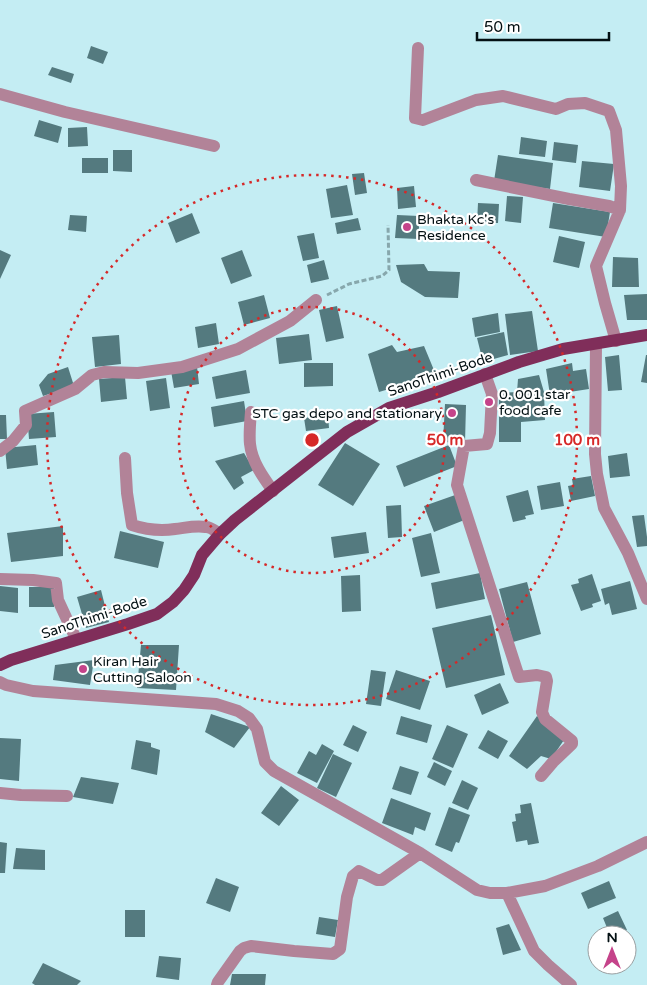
<svg xmlns="http://www.w3.org/2000/svg" width="647" height="985" viewBox="0 0 647 985" font-family="'Varela Round',sans-serif">
<style>
.building{fill:#547a7f}
.lines{fill:none;stroke-linecap:round;stroke-linejoin:round}
.path{stroke:#87a7ac;stroke-width:3;stroke-dasharray:5 2.5;stroke-linecap:butt}
.minor{stroke:#b28398;stroke-width:12}
.major{stroke:#802e5a;stroke-width:12}
.ring{fill:none;stroke:#d62828;stroke-width:2.5;stroke-dasharray:2.5 5}
.poi-dot{fill:#c5438a;stroke:#fff;stroke-width:2}
.labels{text-anchor:middle;stroke-width:4.5;stroke-linejoin:round;paint-order:stroke}
.poi-label{font-size:14px;fill:#031013;stroke:#fff;text-anchor:start}
.street-label{font-size:14px;fill:#031013;stroke:#fff}
.centre{fill:#d62828;stroke:#fff;stroke-width:2.5}
.ring-label{font-size:15px;text-anchor:middle;font-weight:bold;fill:#d62828;stroke:#fff;stroke-width:4.5;stroke-linejoin:round;paint-order:stroke}
</style>
<rect width="100%" height="100%" fill="#c4edf3"/>
<path class="building" d="M91,46L108,52L103,64L87,58Z
M52,67L74,74L71,83L48,75Z
M39,120L62,127L58,143L34,136Z
M87,127L88,146L68,147V128Z
M521,137L547,141L545,157L519,154Z
M554,142L578,145L576,163L552,160Z
M113,150H132V172L113,171Z
M498,155L553,163L550,189L494,181Z
M82,158H108V173H82Z
M582,161L614,164L610,191L579,187Z
M364,173L367,193L355,195L352,174Z
M347,185L353,215L331,218L326,189Z
M414,186L416,207L398,209L397,188Z
M507,196L523,197L521,223L505,221Z
M478,203L499,204L498,223H477Z
M553,203L610,212L606,237L549,228Z
M192,213L200,233L176,243L168,223Z
M70,215L87,216L86,232L68,230Z
M397,215L419,216V239L395,238Z
M358,218L361,230L337,234L335,223Z
M314,233L319,258L303,261L297,236Z
M559,236L585,242L579,268L553,262Z
M0,250L11,255L0,279Z
M242,250L252,276L231,284L221,258Z
M613,257L638,258L639,287H612Z
M324,260L329,279L311,283L307,265Z
M424,264L428,271L460,272L458,298L425,297L401,282L396,265Z
M647,294V320H627L624,295Z
M264,295L270,318L244,325L238,302Z
M337,306L344,338L326,342L319,310Z
M532,311L538,351L510,355L505,314Z
M498,313L500,332L475,337L472,318Z
M216,323L219,344L198,348L195,327Z
M504,332L508,355L483,362L477,338Z
M309,334L312,360L279,364L276,338Z
M119,335L121,364L95,367L92,337Z
M392,345L397,352L424,346L436,375L379,392L368,354Z
M619,355L622,390L608,391L605,357Z
M646,355H647V383L641,382Z
M304,363H333V386L304,387Z
M572,363L573,371L586,369L589,389L550,395L546,369Z
M68,367L74,386L43,396L39,385L48,374Z
M197,367L199,384L174,388L171,371Z
M246,370L250,393L216,399L212,377Z
M539,375L544,392L545,420L521,422V442H499V393L517,392L518,379Z
M125,377L127,399L101,402L99,379Z
M166,378L170,408L150,411L146,381Z
M244,401L247,421L214,427L211,407Z
M445,404L466,405L465,443L443,442Z
M54,412L56,437L29,439L27,414Z
M0,415H6L7,439H0Z
M328,415L329,428L306,431L304,418Z
M345,443L380,464L353,506L318,485Z
M36,445L38,465L7,469L5,448Z
M449,445L457,466L404,487L396,466Z
M244,453L254,470L241,477L244,483L234,490L215,461Z
M627,453L630,476L610,478L608,456Z
M591,476L595,496L571,501L568,486L573,485L572,479Z
M560,482L564,506L541,510L537,486Z
M528,490L534,514L525,516L526,519L513,522L506,496Z
M458,494L467,519L434,532L424,506Z
M401,505L402,537L388,538L386,506Z
M644,515L647,537V546L637,547L632,516Z
M63,526V556L11,562L7,533Z
M120,531L164,542L158,568L114,558Z
M366,532L369,553L334,558L331,537Z
M431,533L440,573L421,577L412,538Z
M480,573L485,599L436,609L431,583Z
M592,574L601,601L592,604L593,607L581,611L571,585L579,583L578,579Z
M360,575L361,611L342,612L341,576Z
M630,581L637,609L612,615L609,603L605,605L601,589Z
M527,582L541,634L513,642L499,589Z
M0,586L18,588V613L0,611Z
M29,587H54V607H29Z
M101,590L109,622L86,628L77,597Z
M491,615L505,675L446,688L432,628Z
M141,645H179L176,690L137,688Z
M94,660L90,685L53,680L55,665Z
M371,670L386,672L381,706L366,704Z
M396,670L430,681L420,710L386,699Z
M500,683L509,703L482,715L474,695Z
M211,714L250,727L234,748L205,732Z
M401,716L432,725L427,743L396,734Z
M537,716L566,737L551,759L541,756L527,769L509,756Z
M353,725L367,732L358,752L343,745Z
M447,725L468,734L453,768L432,759Z
M488,730L508,741L498,759L478,748Z
M0,738L21,739L19,781L0,779Z
M136,740L151,743V747L160,750L157,775L131,769Z
M322,744L334,751L317,783L297,773L309,751L316,755Z
M333,754L352,763L336,797L317,788Z
M434,762L452,771L445,786L427,777Z
M400,766L419,772L411,795L392,789Z
M81,777L119,783L113,804L73,797Z
M462,780L478,788L468,810L452,803Z
M281,786L299,800L279,826L261,813Z
M391,798L431,813L425,831L415,827L413,835L382,823Z
M531,803L539,843L528,845L527,840L516,842L512,822L516,821L515,814L521,813L520,805Z
M449,807L470,815L459,843L456,842L452,852L435,845Z
M0,842L7,843L5,873H0Z
M16,848L45,850V870L13,869Z
M216,878L239,887L230,912L206,903Z
M609,881L616,898L588,909L581,893Z
M125,910H145V937H125Z
M618,911L627,930L618,935H610L603,918Z
M319,917L338,920L335,937L316,934Z
M509,924L521,950L503,955L496,928Z
M159,956L181,958L179,980L156,977Z
M43,963L81,981L77,985H35L32,983Z
M232,974H266L265,985H230Z"/>
<g class="lines">
<path class="path" d="M327,295L349,284L382,276L389,270L388,225"/>
<path class="minor" d="M418,48L415,118L423,120L476,100L503,96L556,109L568,104L585,103L609,111L616,130L621,186L620,210
M0,94L65,112L214,146
M476,180L569,199L609,206L620,210L596,266L605,303L616,341
M596,344L595,454L597,474L604,508L628,553L647,599
M485,374L492,394L490,433L487,444L464,446L457,485L519,677L537,675L546,677L547,681L542,712L545,719L572,741V744L553,762L541,776
M251,412C250,423 249,434 250,444C252,462 263,477 273,491
M0,451L13,441L26,425L25,411L75,389L92,375L104,372L138,373L182,367L238,349L290,321L316,300
M125,458L127,493L132,525C144,529 161,531 175,529C185,528 195,525 206,527C211,527 215,531 220,534
M0,579L33,580L56,583L58,600L76,639
M0,682L6,685L33,691L216,704L238,711L249,718L257,729L265,762L274,771L420,853L477,890L490,893H507L545,886L598,866L647,842
M0,793L21,795L67,796
M507,893L534,951L548,965L571,985
M217,985L218,982L240,951L244,948L251,946L294,951L333,954L340,949L347,897L353,876L359,871L377,880H382L420,853"/>
<path class="major" d="M0,665L11,660L128,624L157,614L173,602L184,590L194,575L202,555L220,534L235,520L347,432L389,408L438,392L519,362L563,349L647,335"/>
</g>
<g class="ring">
<circle cx="312" cy="440" r="133"/>
<circle cx="312" cy="440" r="265"/>
</g>
<g class="poi-dot">
<circle cx="407" cy="227" r="5"/>
<circle cx="489" cy="402" r="5"/>
<circle cx="452" cy="413" r="5"/>
<circle cx="83" cy="669" r="5"/>
</g>
<g class="labels">
<g class="poi-label">
<text x="417" y="224">Bhakta Kc's<tspan x="417" dy="16">Residence</tspan></text>
<text x="499" y="399">0. 001 star<tspan x="499" dy="16">food cafe</tspan></text>
<text x="442" y="418" text-anchor="end">STC gas depo and stationary</text>
<text x="93" y="666">Kiran Hair<tspan x="93" dy="16">Cutting Saloon</tspan></text>
</g>
<g class="street-label">
<text transform="translate(440 374) rotate(-19)" y="5">SanoThimi-Bode</text>
<text transform="translate(94 617) rotate(-18)" y="5">SanoThimi-Bode</text>
</g>
</g>
<circle cx="312" cy="440" r="8" class="centre"/>
<g class="ring-label">
<text x="445" y="445">50 m</text>
<text x="577" y="445">100 m</text>
</g>
<g transform="translate(612 950)"><circle r="24" fill="#ffffff" stroke="#9a9fa1"/>
<path d="M0-4L9 19L0 12L-9 19Z" fill="#c5438a"/>
<text y="-8" font-size="14" font-weight="bold" text-anchor="middle" fill="#031013">N</text>
</g>
<path d="M477 32v8h132v-8" fill="none" stroke="#031013" stroke-width="2.5"/>
<text x="484" y="32" font-size="15" fill="#031013" stroke="#ffffff" stroke-width="4" paint-order="stroke">50 m</text>
</svg>
